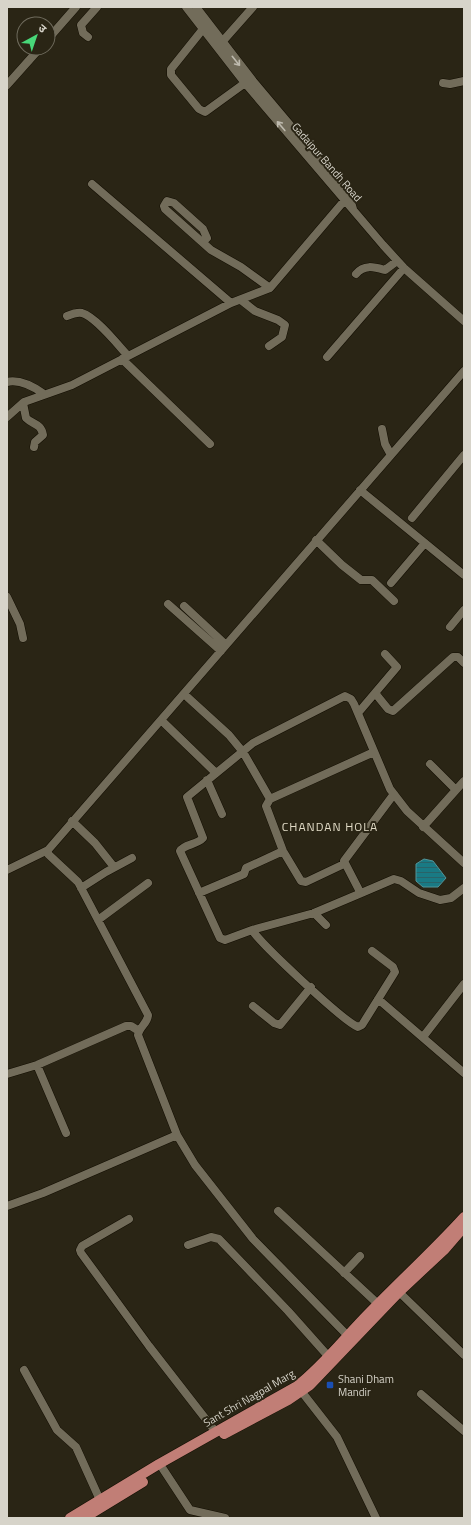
<svg xmlns="http://www.w3.org/2000/svg" width="471" height="1525" viewBox="0 0 471 1525" font-family="'Titillium Web','Noto Sans Devanagari',sans-serif">
<style>
.water{fill:url(#water-rules);stroke:#529599}
.lines{fill:none;stroke-linecap:round;stroke-linejoin:round}
.minor-casing{stroke:#130e02;stroke-width:9}
.major-casing{stroke:#130e02;stroke-width:11}
.minor{stroke:#726c5a;stroke-width:8}
.major{stroke:#c17e76;stroke-width:10}
.oneway{stroke:#bebaae}
.transit-dot{fill:#1a4fb4;stroke:#2a2515;stroke-width:1.5}
.labels{text-anchor:middle;stroke-width:4;stroke-linejoin:round;paint-order:stroke}
.street-label{font-size:11px;fill:#d7d4ca;stroke:#2a2515}
.poi-label{font-size:11px;fill:#d7d4ca;stroke:#2a2515;text-anchor:start}
.neighbourhood-label{font-size:12px;letter-spacing:1px;fill:#e1dbc6;stroke:#2a2515}
</style>
<defs>
<pattern id="water-rules" width="6" height="5" patternUnits="userSpaceOnUse"><rect width="6" height="5" fill="#197a84"/><path d="M0 2.5h6" fill="none" stroke="#296368"/></pattern>
</defs>
<rect width="100%" height="100%" fill="#2a2515"/>
<path class="water" d="M424,859L433,861L446,878L438,887H423L416,881V864Z"/>
<g class="lines">
<g class="minor-casing">
<path id="minor" d="M186,7L245,83L383,245L404,268L464,321
M196,7L253,81L349,195L353,209
M203,29L171,69V75L199,109L205,112L245,83
M88,37L83,33L81,25L97,7
M48,39L76,7
M222,42L253,7
M443,83L450,84L464,81
M7,85L40,48
M92,184L231,303
M203,242L207,238L203,229L174,203L167,201L164,206L165,209L211,250L241,267L270,288
M356,274C364,264 374,267 385,270L397,261
M241,300L255,311L278,320L285,325L282,337L269,346
M67,316C72,314 77,312 82,313C96,317 118,345 128,356
M327,357L404,268
M122,359L210,444
M7,382C20,379 34,387 44,394
M23,403L26,418C33,425 41,423 43,435L35,442L34,447
M7,417L24,402L72,385L231,303L270,288L344,201
M382,429L385,444L391,455
M360,490L464,575
M412,518L464,455
M316,540L342,565L361,580H372L394,601
M391,583L425,543
M7,597L20,624L23,638
M168,604L221,651
M184,606L226,645
M450,627L464,610
M375,693L388,709L393,711L453,657H458L464,663
M184,694L229,735L243,752L270,799
M358,713L397,667L385,654
M161,720L216,773
M430,764L456,790
M207,780L222,814
M72,821L95,843L114,867
M423,827L464,781
M344,864L306,882L301,881L283,851L266,806L270,799L374,752
M7,870L48,850
M81,888L106,872L132,858
M199,893L244,874L246,868L283,851
M359,894L394,879L401,881L419,893L440,900L451,898L464,888
M314,913L326,925
M98,920L148,883
M252,930L225,940L220,938L180,851C184,844 197,845 203,838L187,797L253,743L345,696L351,699L354,704L390,789L407,811L464,863
M372,951L393,967L395,972L362,1025L358,1027C343,1021 262,945 252,930L314,913L359,894V890L344,861L394,794
M378,999L464,1073
M253,1006L274,1023L280,1025L311,987
M423,1037L464,984
M37,1065L66,1133
M7,1074L37,1065L126,1026H131L139,1031
M7,1206L43,1193L177,1135
M278,1211L378,1304
M129,1219L82,1246L80,1250L81,1253L149,1346L215,1431
M188,1245L211,1237L219,1239L288,1311L328,1356
M344,1273L360,1256
M399,1292L464,1355
M347,1335L253,1239L195,1165L177,1135L138,1035C139,1027 148,1023 148,1015L78,882L48,854V850L464,371
M24,1370L57,1430L76,1447L100,1500
M298,1387L337,1437L376,1518
M421,1394L464,1431
M163,1469L190,1510L225,1518"/>
</g>
<g class="major-casing">
<path id="major" d="M224,1434L288,1400L310,1385L399,1292L445,1249L464,1227
M70,1518L159,1464L297,1386C324,1365 346,1336 370,1312C401,1280 434,1250 464,1217
M84,1518L143,1482"/>
</g>
<use href="#minor" class="minor"/>
<use href="#major" class="major"/>
</g>
<defs><path id="oneway-shaft" d="M-6 0H5M1.5-3L5.5 0L1.5 3" fill="none" stroke-width="1.6" stroke-linecap="round" stroke-linejoin="round"/></defs>
<g class="oneway">
<use href="#oneway-shaft" transform="translate(236 61) rotate(51)"/>
<use href="#oneway-shaft" transform="translate(281 126) rotate(-130)"/>
</g>
<rect class="transit-dot" x="326" y="1381" width="8" height="8" rx="2"/>
<g class="labels">
<g class="street-label">
<text transform="translate(327 162) rotate(49)" y="4">Gadaipur Bandh Road</text>
<text transform="translate(249 1398) rotate(-30)" y="4">Sant Shri Nagpal Marg</text>
</g>
<g class="poi-label">
<text x="338" y="1383">Shani Dham<tspan x="338" dy="13">Mandir</tspan></text>
</g>
<g class="neighbourhood-label">
<text x="330" y="831">CHANDAN HOLA</text>
</g>
</g>
<rect width="471" height="1525" fill="none" stroke="#d7d4ca" stroke-width="16"/>
<g transform="translate(36 36) rotate(40)"><circle r="19" fill="#2a2515" stroke="#6f6b5d"/>
<path d="M0-3L7 15L0 10L-7 15Z" fill="#48d779"/>
<text y="-6" font-size="11" font-weight="bold" text-anchor="middle" fill="#d7d4ca">उ</text>
</g>
</svg>
